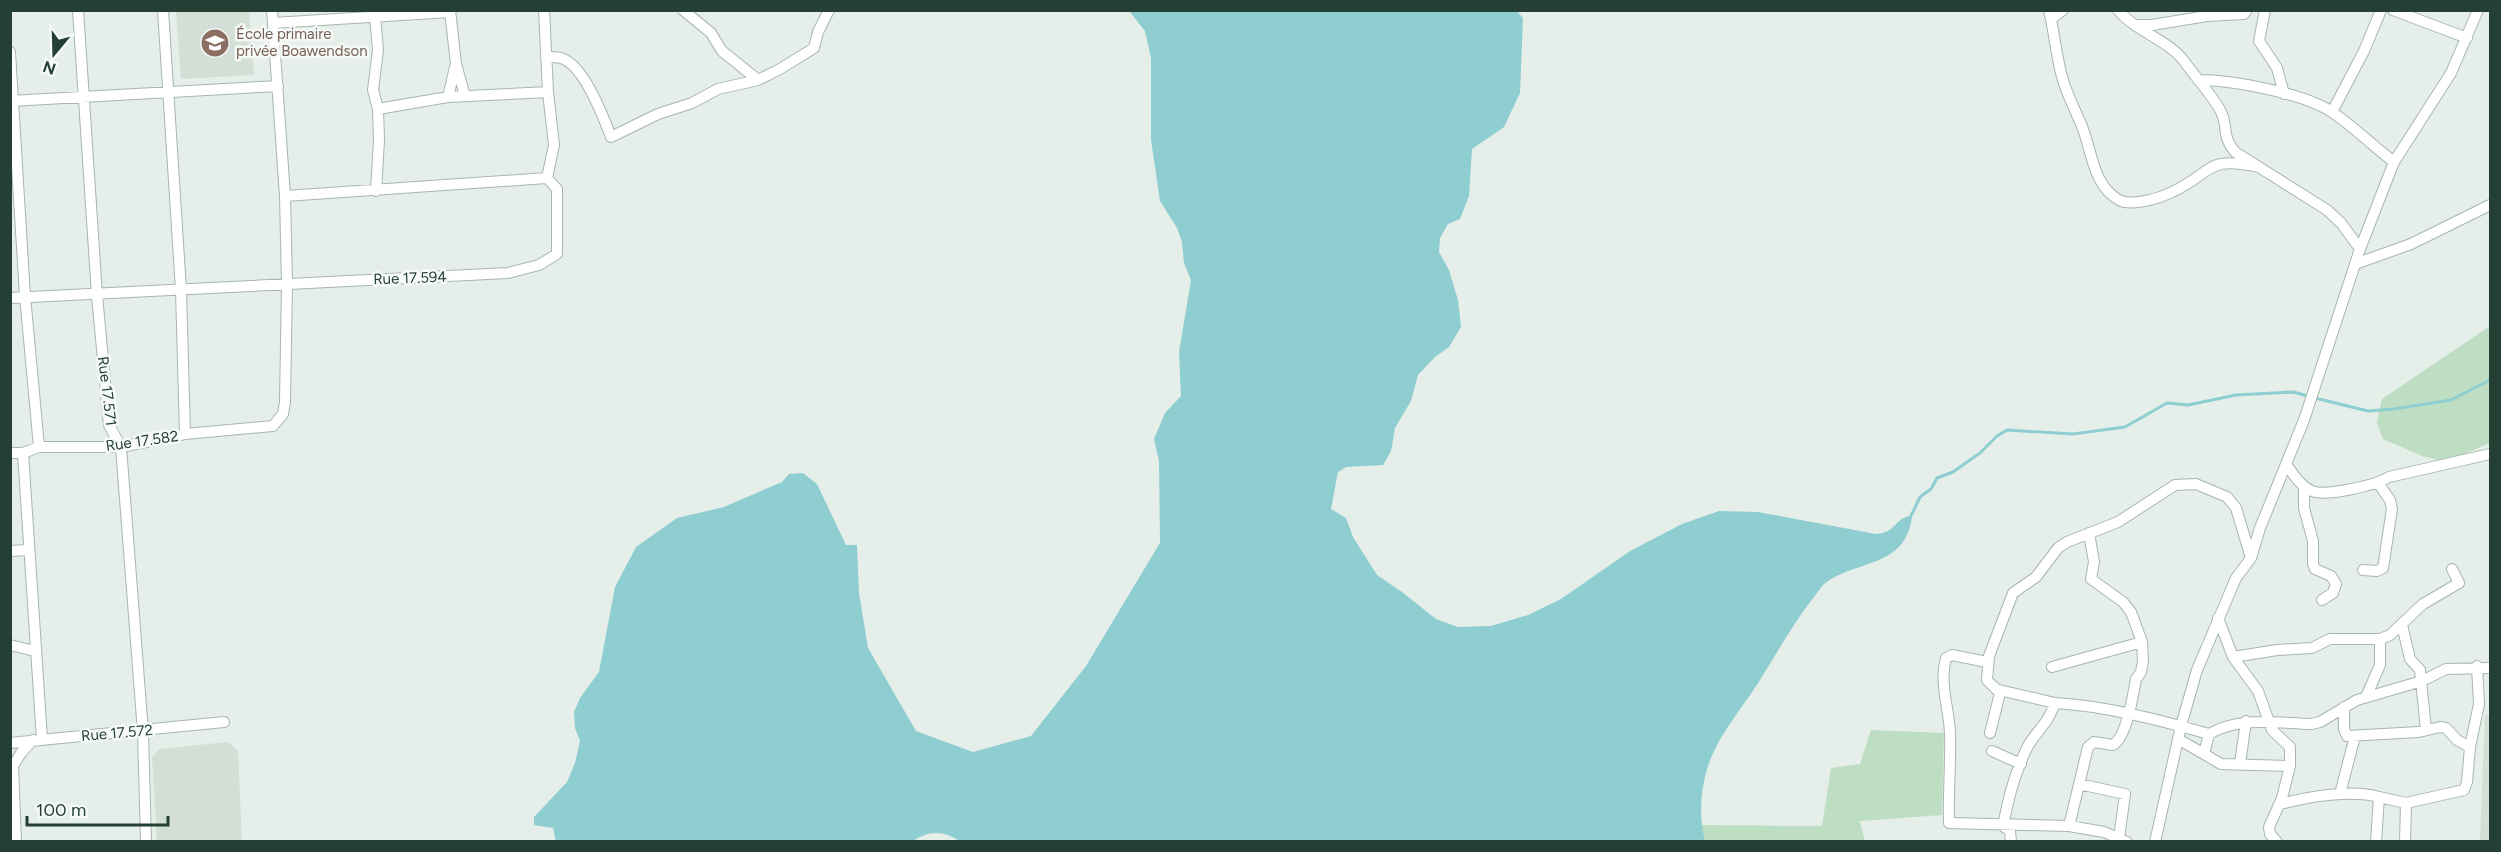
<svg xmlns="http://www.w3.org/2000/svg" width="2501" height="852" viewBox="0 0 2501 852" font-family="Figtree,sans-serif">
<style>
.built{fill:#d3ded7}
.green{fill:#bedec3}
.water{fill:#8eced1}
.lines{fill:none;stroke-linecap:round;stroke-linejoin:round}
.stream{stroke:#8eced1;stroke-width:3}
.minor-casing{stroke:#a7b6af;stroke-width:12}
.minor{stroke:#fff;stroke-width:10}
.labels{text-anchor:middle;stroke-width:5;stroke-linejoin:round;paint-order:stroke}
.education-label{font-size:15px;fill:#785e54;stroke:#f5faf7;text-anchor:start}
.street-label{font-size:15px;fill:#244035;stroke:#f5faf7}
</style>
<rect width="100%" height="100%" fill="#e5eee9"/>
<path class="built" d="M176,11H249L254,75L181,79Z
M2485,715H2490V842L2480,841Z
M228,742L238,751L242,841H157L152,757L159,749Z"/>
<path class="green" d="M2490,326V443L2446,462L2422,456L2383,439L2377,422L2382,399Z
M1871,730L1944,733L1942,815L1860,821L1865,842L1705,841L1701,825L1822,826L1831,768L1860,764Z"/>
<path class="water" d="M1517,11L1523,18L1520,93L1504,127L1472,149L1469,196L1460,219L1448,224L1440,238L1439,252L1449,270L1458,300L1461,327L1449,347L1435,357L1418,375L1411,401L1395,428L1391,451L1383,465L1346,467L1338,472L1331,509L1346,518L1353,537L1377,575L1402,592L1436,619L1458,627L1491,626L1528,615L1561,599L1630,551L1682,524L1719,511L1758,512L1876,534C1897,533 1894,517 1912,516C1906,569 1856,559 1824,584C1819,589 1815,597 1810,602C1792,626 1778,651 1763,675C1744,707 1718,734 1707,769C1700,794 1699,817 1705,841L961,842C945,831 929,829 912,842H556L553,828L534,825V817L567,782L575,763L580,741L575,728L574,712L580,698L599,672L615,587L636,547L677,518L724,507L782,482L789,474L803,473L817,484L846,545H857L859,593L868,648L916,731L973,752L1031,736L1086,666L1160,543L1159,461L1154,439L1165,413L1181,396L1179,352L1191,280L1184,263L1182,242L1177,228L1160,201L1151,140V58L1145,31L1129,11Z"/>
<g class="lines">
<path class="stream" d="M2315,398L2368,411L2394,409L2451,400L2490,380
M1910,518L1920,497L1931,489L1937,478L1953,472L1980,453L1997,436L2007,430L2073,434L2125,427L2167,403L2188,405L2236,395L2293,392L2308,396"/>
<g class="minor-casing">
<path id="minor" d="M78,10L97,295L109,425L121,447L143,732L146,842
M163,10L181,290L185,434
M450,10L456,64L465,96
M683,10L711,33L722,51L758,80
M2049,10C2054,31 2056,53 2061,73C2065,91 2074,107 2081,124C2092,149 2092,185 2119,200C2131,207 2160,198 2172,192C2214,173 2204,155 2259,167
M2118,10C2136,32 2167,39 2184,61C2192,73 2218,102 2222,114C2228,129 2222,137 2235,152L2327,210L2341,223L2360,249
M2265,10L2259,41L2277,68L2284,94
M2393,10L2467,38
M375,16L378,50L373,90L378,109L379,140L376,191
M2051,19L2063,10
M273,23L450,12
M2136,25H2152L2207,16L2244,14L2247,10
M10,52L25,296L39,447
M546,57C551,57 557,57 561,58C584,65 603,116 611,137L658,114L692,103L718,89L758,80L780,69L814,48L818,32L829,10
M2198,80C2232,80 2303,93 2332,112C2354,127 2373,146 2394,162
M448,97L455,67
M10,101L278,86
M378,109L448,97L548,92
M2332,112L2364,51L2381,10
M285,196L547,178
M2355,264L2411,244L2490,205
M10,298L508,273L539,265L557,254V189L547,178L554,145L548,92L544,10
M10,453H23L39,447H121L185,434L273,426L283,414L285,402L287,283L285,196L272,10
M23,453L42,739
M2286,464C2293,474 2300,486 2312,491C2326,497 2376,485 2389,477L2490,454
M2304,487V508L2313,541V564L2315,569L2331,576L2336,584L2333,593L2322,600
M10,551L28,550
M2363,570L2377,571L2383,568L2392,509L2390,500L2378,483
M2218,618L2233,657L2258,691L2272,730L2290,747V766L2282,798L2269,827L2270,834L2277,842
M2402,625L2410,659L2420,670L2426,730
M10,645L35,651
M2233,657L2277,650L2312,648L2330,639H2380
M1987,662L1952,655L1946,658C1939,683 1949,708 1950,733C1951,763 1948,793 1949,823L2069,826L2104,832L2127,842
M2052,667L2142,642L2131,612L2123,602L2091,579L2094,562L2089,533
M1999,690L2055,703
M2366,697L2380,665V639L2390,635L2423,604L2459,583L2452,569
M2344,707V729L2347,736L2419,732L2440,727L2446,728L2457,740L2470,747
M1990,733L2000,693L1987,680L1989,656L2013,593L2036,577L2058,548L2067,542L2118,522L2175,485L2196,484L2227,497L2236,508L2251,558
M2178,739L2204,754L2209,734C2240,716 2277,723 2311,724L2320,722L2357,700L2422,681L2446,669L2490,668
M10,743L224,722
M1992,751L2021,764
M2204,754L2221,764L2290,766
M2240,764L2246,721
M2079,784L2125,794L2119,838
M2340,794L2355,736
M2379,797L2406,803L2464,790L2467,782L2470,747L2479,704L2477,666
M2280,804C2308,797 2352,789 2379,797L2376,842
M2069,826L2088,747L2094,742L2113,745C2127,737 2133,695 2136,679L2141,672L2143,661L2142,642
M16,842L13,766L21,753L33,740
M2011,842L2010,831L2003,826C2008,799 2015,771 2028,746C2037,730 2048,724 2055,703C2107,706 2159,720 2209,734
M2155,842L2181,726L2197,670L2236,578L2251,558L2260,528L2304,420L2360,249L2394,162L2451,73L2478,10
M2405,842L2406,803"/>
</g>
<use href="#minor" class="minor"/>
</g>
<defs>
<g id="school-disc" transform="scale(1.5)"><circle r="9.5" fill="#8d6e63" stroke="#f5faf7"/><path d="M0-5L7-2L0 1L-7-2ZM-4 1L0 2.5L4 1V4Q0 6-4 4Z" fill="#fff"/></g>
</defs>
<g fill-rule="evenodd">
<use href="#school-disc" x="215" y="43"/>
</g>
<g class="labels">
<g class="education-label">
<text x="236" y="39">École primaire<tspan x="236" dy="17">privée Boawendson</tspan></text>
</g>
<g class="street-label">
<text transform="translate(410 278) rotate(-2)" y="5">Rue 17.594</text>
<text transform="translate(107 391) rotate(83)" y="5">Rue 17.571</text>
<text transform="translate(142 441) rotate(-8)" y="5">Rue 17.582</text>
<text transform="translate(117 733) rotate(-5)" y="5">Rue 17.572</text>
</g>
</g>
<rect width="2501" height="852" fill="none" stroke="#244035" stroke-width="24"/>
<g transform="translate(54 54) rotate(199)" stroke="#f5faf7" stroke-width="4.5" paint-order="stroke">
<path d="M0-4.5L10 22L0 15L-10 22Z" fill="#244035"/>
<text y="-9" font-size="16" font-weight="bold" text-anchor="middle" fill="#244035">N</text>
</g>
<path d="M27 816v9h141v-9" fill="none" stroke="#244035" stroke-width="3"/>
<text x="36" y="816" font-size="18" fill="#244035" stroke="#f5faf7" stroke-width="4.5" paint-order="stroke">100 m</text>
</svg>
